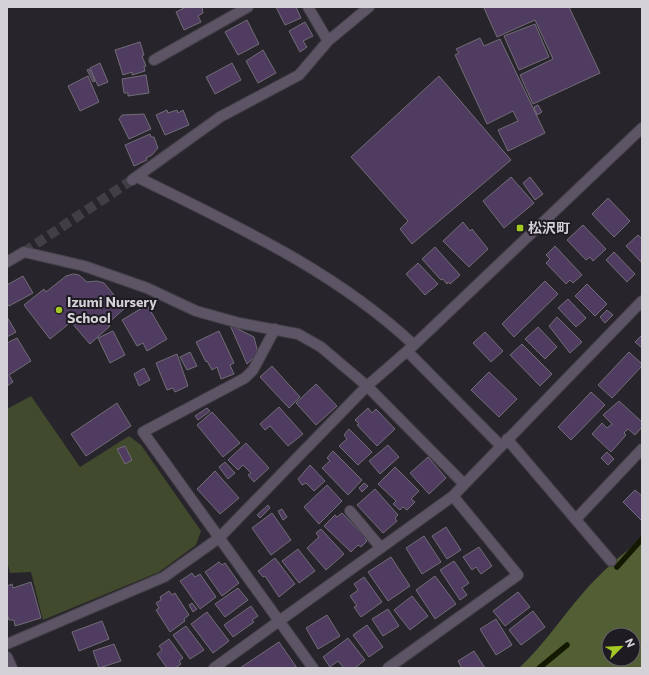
<svg xmlns="http://www.w3.org/2000/svg" width="649" height="675" viewBox="0 0 649 675" font-family="Commissioner,'Noto Sans JP',sans-serif">
<style>
.green{fill:#414a2c}
.forest{fill:#525e34;fill-rule:evenodd}
.lines{fill:none;stroke-linecap:round;stroke-linejoin:round}
.stream{stroke:#121900;stroke-width:5.5}
.building{fill:#4f3c60;stroke:#716d75}
.minor-tunnel{stroke:#423e46;stroke-width:10;stroke-dasharray:10 5;stroke-linecap:butt}
.minor-casing{stroke:#444047;stroke-width:12}
.minor{stroke:#5d5465;stroke-width:10}
.poi-dot{fill:#a4c824;stroke:#1f1b22;stroke-width:1.5}
.labels{text-anchor:middle;stroke-width:4;stroke-linejoin:round;paint-order:stroke}
.poi-label{font-size:14px;font-weight:bold;fill:#d4d2d7;stroke:#1f1b22;text-anchor:start}
</style>
<rect width="100%" height="100%" fill="#28242c"/>
<path class="green" d="M31,396L80,467L129,436L141,445L201,531L196,545L159,572L43,620L31,572L10,573L7,561V409Z"/>
<path class="forest" d="M642,539V668H519C543,646 561,618 583,593C600,573 621,555 642,539ZM609,635H633V659H609Z"/>
<g class="lines">
<path class="stream" d="M617,567L642,539
M539,668L567,645"/>
</g>
<path class="building" d="M186,7H202L203,13L198,16L201,22L184,30L176,12Z
M276,7H296L301,18L285,25Z
M486,7H569L600,73L533,104L520,75L553,59L535,20L497,37L484,8Z
M247,20L259,44L238,55L225,32Z
M305,22L313,36L303,41L307,47L300,52L289,31Z
M535,24L549,57L519,70L504,36Z
M480,38L484,46L500,39L545,133L508,151L498,130L518,121L513,111L487,124L455,55L459,53L456,49Z
M140,42L144,55L142,56L146,66L144,67L145,71L132,75V72L123,75L115,50Z
M263,50L276,73L258,83L246,61Z
M100,63L108,82L98,86L90,68Z
M232,63L241,80L215,94L206,77Z
M89,69L95,81L93,82L87,70Z
M146,75L149,93L128,96V93H124L122,79Z
M88,76L99,102L80,111L68,86Z
M439,76L511,160L412,244L400,229L408,221L351,157Z
M538,105L542,112L537,115L534,107Z
M167,110L168,113L177,110L178,113L183,110L189,125L165,135L156,115Z
M144,114L151,129L129,139L119,119L122,115Z
M150,134L151,137H154L158,148L152,155L146,158L147,160L134,166L125,145Z
M511,177L534,203L504,228L483,201Z
M530,177L543,194L535,200L523,183Z
M608,198L630,221L614,237L592,214Z
M463,222L470,231L472,229L488,249L469,267L443,241Z
M583,225L606,249L593,261L590,257L586,260L567,240Z
M638,235L642,239V263L626,246Z
M555,246L582,275L573,283L570,280L566,284L546,263L550,259L546,255Z
M435,247L460,275L450,284L448,282L447,284L443,279L441,280L422,259Z
M614,252L635,274L627,282L606,260Z
M418,263L438,284L425,295L406,274Z
M73,274L79,275L87,282L97,281L104,283L125,308L107,324L110,326L90,344L71,322L50,339L24,305L44,289L46,292L66,276Z
M23,276L33,293L9,306L7,303V285Z
M545,281L558,294L514,337L502,324Z
M587,284L607,304L595,316L575,296Z
M568,299L586,318L576,327L558,308Z
M147,305L167,339L147,351L143,343L137,346L122,320Z
M607,310L613,315L605,323L600,317Z
M7,317L16,332L7,337Z
M557,317L582,342L570,353L549,326Z
M230,325L254,337L258,353L247,364Z
M538,327L557,347L545,359L525,339Z
M113,331L125,355L110,363L98,338Z
M219,331L234,363L230,365L234,374L221,379L217,367L212,370L207,361L206,362L196,342Z
M485,332L503,351L491,362L473,343Z
M642,335V348L635,342Z
M17,338L31,361L9,375L13,382L7,386V343Z
M522,344L552,374L540,386L510,355Z
M190,352L197,366L187,370L180,357Z
M629,352L642,364V366L612,398L598,385Z
M177,354L188,386L175,392L173,388L167,390L156,363Z
M272,366L300,397L289,408L260,377Z
M144,368L150,380L139,386L134,374Z
M489,372L517,399L499,417L471,390Z
M316,384L337,406L316,425L296,403Z
M591,392L605,405L571,440L558,427Z
M619,401L642,422V427L635,435L628,429L624,433L626,435L611,452L592,434L602,423L607,428L612,424L603,415Z
M117,403L131,426L86,456L71,434Z
M279,407L303,434L288,446L270,426L265,430L260,424Z
M207,408L210,411L198,420L195,416Z
M368,408L372,413L376,409L395,429L377,446L357,425L359,424L355,420Z
M212,412L240,443L223,457L197,425Z
M349,429L372,452L358,465L339,446L347,439L344,435Z
M246,443L269,468L254,482L248,475L251,473L243,465L238,470L228,460Z
M388,445L399,457L380,474L369,461Z
M125,446L132,460L125,464L117,449Z
M333,451L362,480L348,495L322,468L330,461L327,458Z
M607,452L614,459L608,465L601,458Z
M428,457L446,478L429,494L410,473Z
M225,462L235,473L228,479L219,467Z
M310,465L325,481L314,491L306,483L302,485L298,479Z
M395,467L419,491L411,499L415,502L407,510L403,507L400,510L393,504L396,501L378,484Z
M215,471L239,498L220,514L197,489Z
M364,483L368,486L362,492L359,488Z
M327,485L342,501L319,524L304,507Z
M375,489L398,515L395,518L397,521L383,533L357,505Z
M635,490L642,496V521L623,502Z
M268,505L270,508L260,518L257,515Z
M282,509L287,517L283,520L278,511Z
M272,513L291,540L271,555L252,528Z
M342,513L366,538L365,539L367,541L361,547L358,545L351,552L324,526L335,515L337,517Z
M446,527L461,550L447,559L432,536Z
M321,529L344,554L326,570L307,548L319,537L316,533Z
M424,536L441,562L422,574L406,548Z
M479,547L492,566L481,574L476,567L472,570L463,557Z
M298,549L315,571L299,583L282,561Z
M391,557L410,586L388,601L368,572Z
M275,558L295,584L279,597L265,576L263,577L258,571Z
M454,561L469,583L462,588L467,595L460,600L440,570Z
M219,562L222,565L225,563L239,583L222,596L205,572Z
M192,573L195,577L200,574L216,597L200,609L180,581Z
M435,576L456,604L435,619L416,590Z
M364,577L382,602L361,617L354,607L357,606L350,596L358,590L354,584Z
M31,582L41,618L15,626L14,620H9L7,614V586L12,584L13,588Z
M238,588L248,600L225,617L215,604Z
M169,591L172,595L175,593L189,615L184,619L185,621L170,632L156,610L159,608L156,603L161,600L160,597Z
M518,592L530,607L505,626L493,611Z
M412,596L428,616L410,630L394,610Z
M192,603L197,609L193,612L189,605Z
M251,606L258,616L252,620L254,622L233,637L224,625Z
M388,609L399,626L383,636L372,619Z
M533,611L545,627L521,645L509,630Z
M207,612L229,641L213,653L191,624Z
M327,615L340,636L318,649L306,628Z
M496,619L512,645L496,655L480,629Z
M102,621L109,639L79,651L72,632Z
M367,625L383,647L369,657L353,635Z
M186,626L204,650L190,659L173,635Z
M348,638L365,660L355,668H344L338,661L330,667L323,657Z
M169,639L183,658L179,661L181,664L175,668H167L157,654L162,650L159,646Z
M279,642L297,668H240Z
M114,644L121,661L99,668L93,651Z
M474,651L485,668H462L458,661Z"/>
<g class="lines">
<path class="minor-tunnel" d="M24,252L132,180"/>
<g class="minor-casing">
<path id="minor" d="M308,7L328,41
M154,60L248,7
M137,177C234,225 334,270 414,345
M132,180L220,117L299,75L328,41L369,7
M7,262L24,252L84,266L147,288L196,311L239,323L298,334L321,347L367,386L464,484
M275,329L253,370L245,378L143,432L313,668
M407,351L501,446
M507,439L611,561
M350,511L381,548
M576,519L642,449
M7,644L164,577L219,538L367,386L414,345L642,128
M7,657L12,668
M214,668L453,496L642,301
M388,668L518,575L453,496"/>
</g>
<use href="#minor" class="minor"/>
</g>
<g class="poi-dot">
<rect x="516" y="224" width="8" height="8" rx="2"/>
<circle cx="59" cy="310" r="4"/>
</g>
<g class="labels">
<g class="poi-label">
<text x="528" y="233">松沢町</text>
<text x="67" y="307">Izumi Nursery<tspan x="67" dy="16">School</tspan></text>
</g>
</g>
<rect width="649" height="675" fill="none" stroke="#d4d2d7" stroke-width="16"/>
<g transform="translate(621 647) rotate(66)"><circle r="19" fill="#1f1b22" stroke="#67646a"/>
<path d="M0-3L7 15L0 10L-7 15Z" fill="#a4c824"/>
<text y="-6" font-size="11" font-weight="bold" text-anchor="middle" fill="#d4d2d7">N</text>
</g>
</svg>
